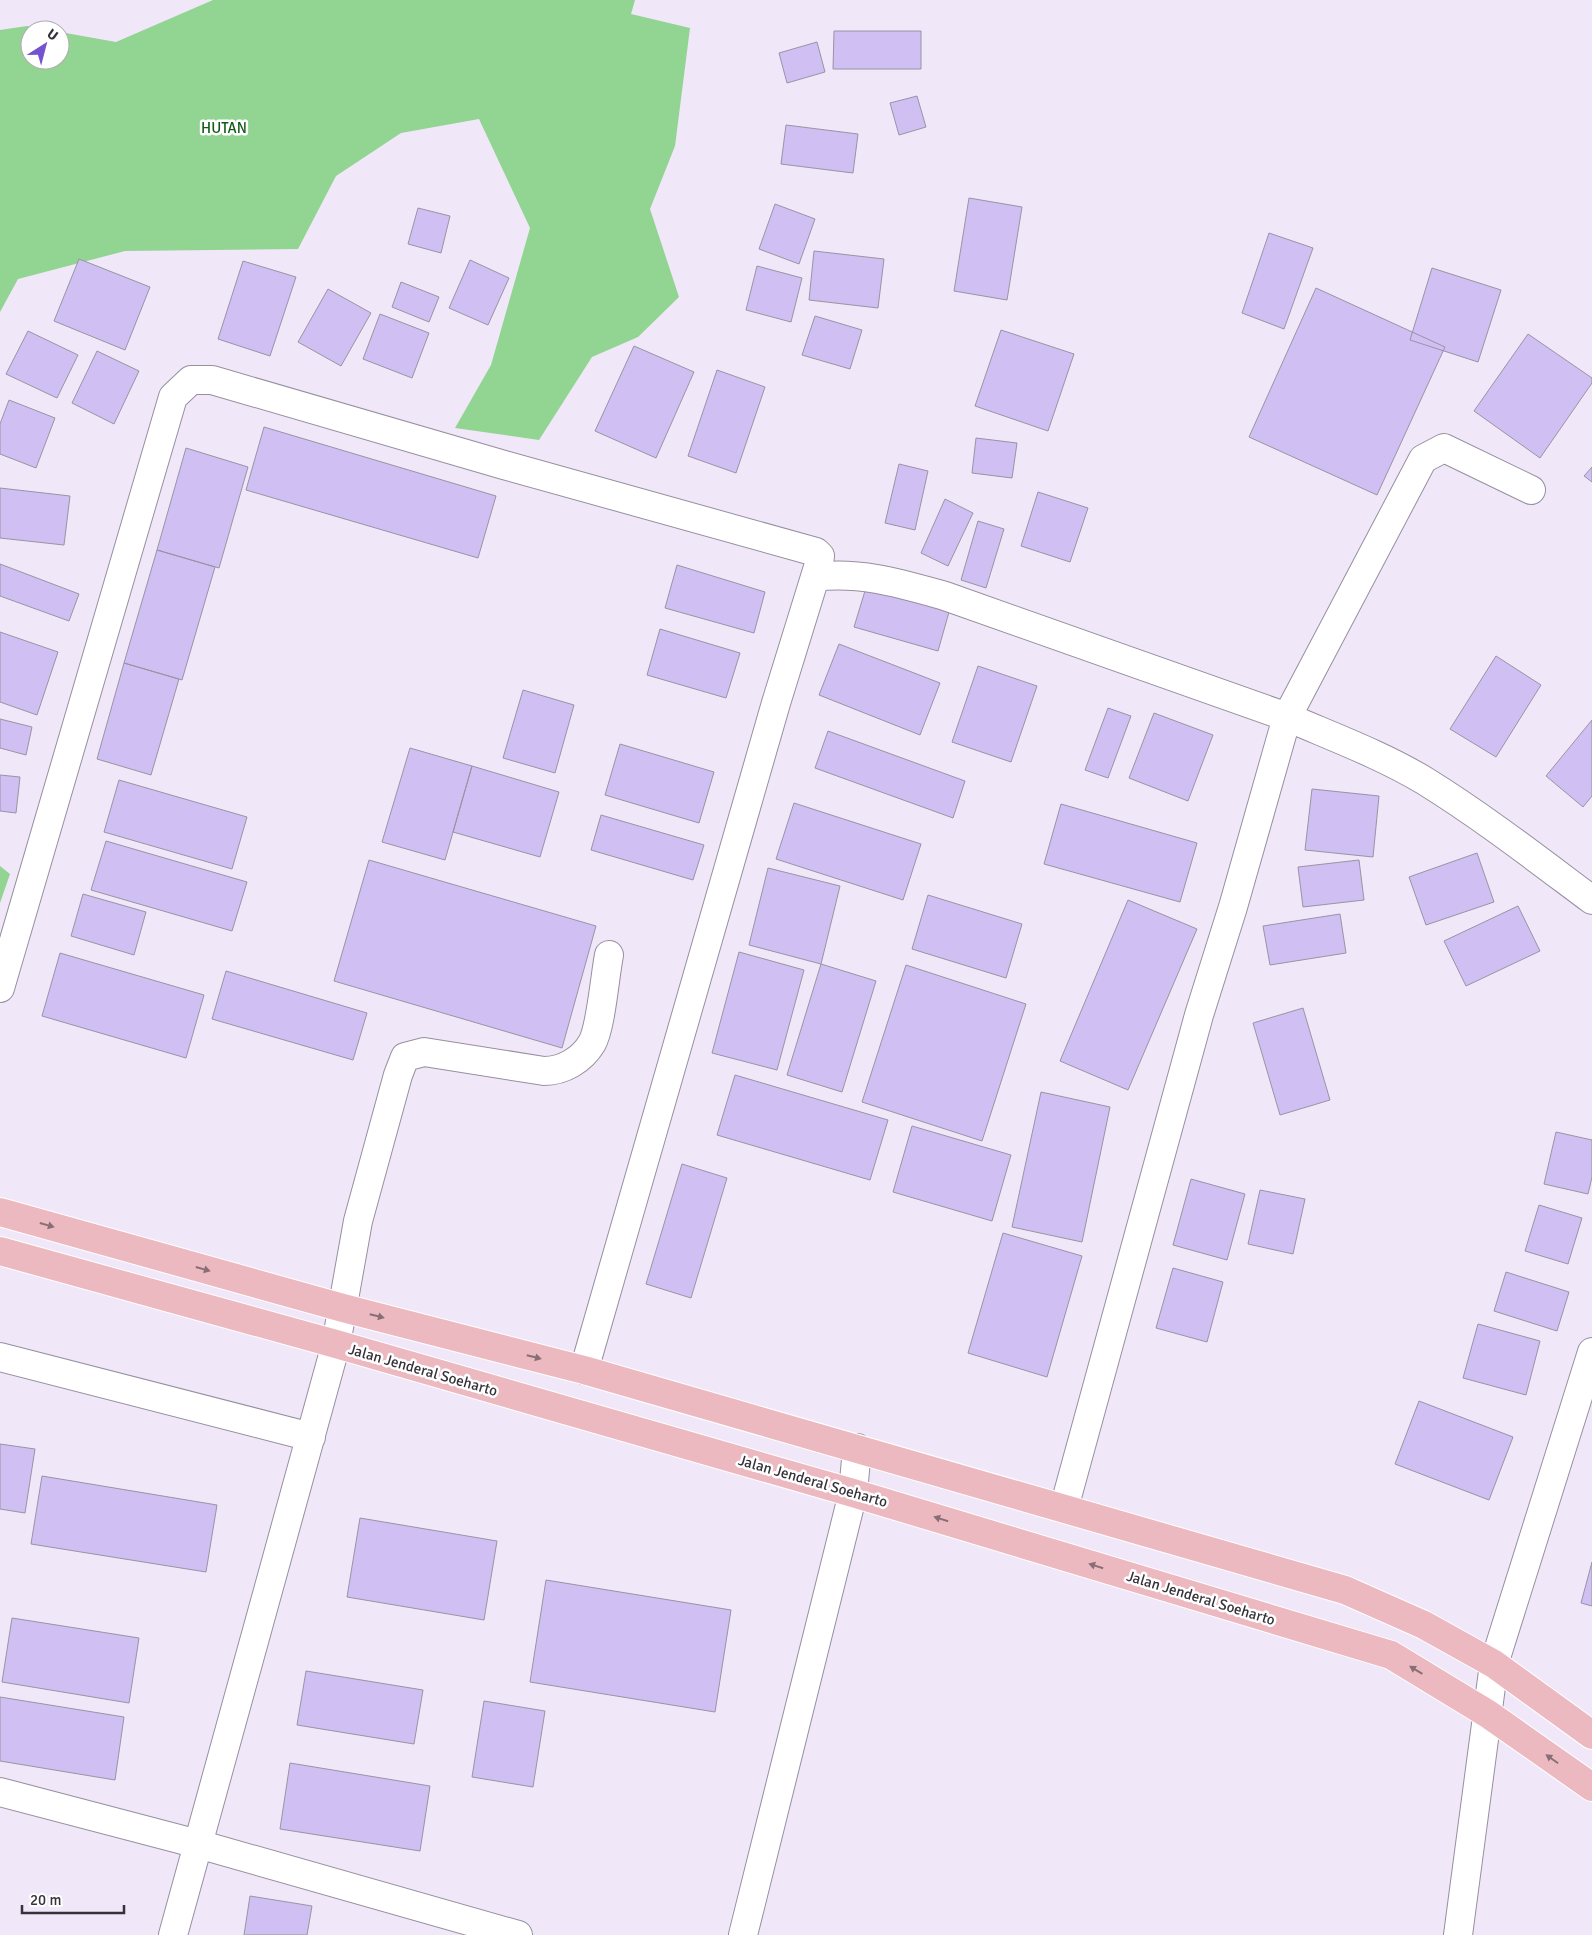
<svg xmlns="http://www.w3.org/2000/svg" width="1592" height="1935" viewBox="0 0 1592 1935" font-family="Signika,sans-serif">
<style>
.green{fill:#92d491}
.building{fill:#cfbff2;stroke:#9994a4}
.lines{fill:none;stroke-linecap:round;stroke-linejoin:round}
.minor-casing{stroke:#978f9f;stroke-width:30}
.major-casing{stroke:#fff;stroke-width:30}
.minor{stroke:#fff;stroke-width:28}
.major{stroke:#edb9c0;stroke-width:28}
.oneway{fill:#886f76}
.labels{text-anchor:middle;stroke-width:5;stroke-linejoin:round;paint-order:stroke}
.park-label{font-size:15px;fill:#105a17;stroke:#fff}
.street-label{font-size:15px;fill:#363239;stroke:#fff}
</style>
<rect width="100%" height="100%" fill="#f0e7f9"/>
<path class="green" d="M213,0H635L631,14L690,28L675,146L650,209L679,297L638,337L592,357L539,440L455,428L491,365L530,228L479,119L401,133L336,176L298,249L125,251L18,279L0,312V30L27,26L50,30H30V60H60V32L116,42Z
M0,866L10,874L0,903Z"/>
<path class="building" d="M834,31H921V69H833Z
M817,42L825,72L787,83L779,53Z
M917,96L926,127L899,135L890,103Z
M786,125L858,134L853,173L781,164Z
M969,198L1022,207L1007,300L954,291Z
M775,204L815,219L799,264L759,249Z
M418,208L450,216L441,253L408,244Z
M1269,233L1313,248L1284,329L1242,313Z
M814,251L884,259L878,308L809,300Z
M79,259L150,287L125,350L54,321Z
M470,260L509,278L488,325L449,308Z
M243,261L296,277L270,356L218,339Z
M757,266L802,278L791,322L746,310Z
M1432,268L1501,290L1478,362L1410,340Z
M401,282L439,297L429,322L392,307Z
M1316,288L1445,347L1377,495L1249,437Z
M328,289L371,313L341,366L298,342Z
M380,314L429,333L412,378L363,359Z
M815,316L862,330L850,369L802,355Z
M1001,330L1074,354L1048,431L975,406Z
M28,331L78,355L57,398L6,374Z
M1528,334L1592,378V383L1540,458L1474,411Z
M634,346L694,372L656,458L595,431Z
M97,351L139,371L114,424L72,403Z
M717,370L765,387L736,473L688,456Z
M9,400L55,418L36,468L0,454V424Z
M264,427L496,496L478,558L246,490Z
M976,438L1017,443L1012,478L972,473Z
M186,448L248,467L219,568L157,550Z
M899,464L928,471L915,530L885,523Z
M1592,467V482L1584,476Z
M0,488L70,496L64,545L0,538Z
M1038,492L1088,508L1070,562L1021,546Z
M945,499L973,513L948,566L921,553Z
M978,521L1004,529L986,588L961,580Z
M157,550L215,567L182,680L124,663Z
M0,564L79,594L69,621L0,596Z
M677,565L765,592L754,633L665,608Z
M868,581L951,605L938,651L854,627Z
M660,629L740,653L726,698L647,675Z
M0,632L58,652L37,715L0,702Z
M839,644L940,683L920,735L819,695Z
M1496,656L1541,685L1496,757L1450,729Z
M124,663L179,679L151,775L97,759Z
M978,666L1037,686L1011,762L952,742Z
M523,690L574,705L555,773L503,758Z
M1108,708L1131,716L1108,778L1085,770Z
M1154,713L1213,735L1188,801L1129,778Z
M0,719L32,727L26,755L0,748Z
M1592,720V796L1583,807L1546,776Z
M828,731L965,781L953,818L815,768Z
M620,744L714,772L699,823L605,795Z
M410,748L472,766L445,860L382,842Z
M472,766L559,792L540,857L453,832Z
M0,775L20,777L16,813L0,811Z
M119,780L247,817L232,869L104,832Z
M1312,789L1379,796L1373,857L1305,850Z
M794,803L921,844L903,900L776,859Z
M1061,804L1197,843L1180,902L1044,864Z
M601,815L704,845L693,880L591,850Z
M106,841L247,882L232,931L91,890Z
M1477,853L1494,902L1426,925L1409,877Z
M369,860L596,926L562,1048L334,981Z
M1359,860L1364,900L1303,907L1298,867Z
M768,868L840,886L821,964L749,945Z
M83,894L146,912L134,955L71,936Z
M928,895L1022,924L1006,978L912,949Z
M1128,900L1197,929L1128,1090L1060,1061Z
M1518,906L1540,951L1466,986L1444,941Z
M1340,914L1346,953L1270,965L1263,926Z
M739,952L804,970L777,1070L712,1053Z
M60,953L204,995L186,1058L42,1016Z
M821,964L876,981L842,1092L787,1075Z
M906,965L1026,1004L982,1141L862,1102Z
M226,971L367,1013L353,1060L212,1019Z
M1303,1008L1330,1100L1280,1115L1253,1023Z
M735,1075L888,1120L870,1180L717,1135Z
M1041,1092L1110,1107L1082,1242L1012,1227Z
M912,1126L1011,1155L992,1221L893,1192Z
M1556,1132L1592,1140V1177L1588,1194L1544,1184Z
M682,1164L727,1178L691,1298L646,1284Z
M1191,1179L1245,1194L1227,1260L1173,1245Z
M1260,1190L1305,1199L1293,1254L1248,1244Z
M1539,1205L1582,1218L1568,1264L1525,1251Z
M1003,1233L1082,1256L1047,1377L968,1353Z
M1173,1268L1223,1282L1207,1342L1156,1328Z
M1506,1272L1569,1292L1557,1331L1494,1311Z
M1478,1324L1540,1341L1526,1395L1463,1378Z
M1419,1401L1513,1437L1489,1500L1395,1464Z
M0,1444L35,1449L25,1513L0,1509Z
M42,1476L217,1505L206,1572L31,1544Z
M360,1518L497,1541L484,1620L347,1597Z
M1592,1562V1606L1581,1603Z
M546,1580L731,1610L715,1712L530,1682Z
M12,1618L139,1638L129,1703L2,1682Z
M306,1671L423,1690L414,1744L297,1725Z
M0,1697L124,1717L115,1780L0,1761Z
M484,1701L545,1711L533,1787L472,1777Z
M290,1763L430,1786L420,1851L280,1829Z
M250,1896L312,1906L307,1935H244Z"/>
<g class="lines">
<g class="minor-casing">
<path id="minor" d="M815,577C860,571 902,584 945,596L1287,717L1423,459L1444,448L1531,490
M0,988L173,397L191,380H212L504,465L816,552L820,556L819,564L776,703L584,1370
M0,1357L311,1437
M1064,1508L1199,1015L1233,907L1287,717C1333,737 1382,755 1425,781C1483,817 1537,859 1592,900
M0,1792L198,1844L518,1935
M173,1935L336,1344L358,1221L398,1075L405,1057L424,1052L544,1071C563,1071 582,1060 592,1043C601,1027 605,975 609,955
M743,1935L853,1493L857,1448
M1458,1935L1494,1664L1592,1352"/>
</g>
<g class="major-casing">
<path id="major" d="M0,1212L343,1308L584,1370L1345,1590L1424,1625L1494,1664L1592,1735
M0,1251L336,1344L853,1493L1391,1655L1488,1714L1592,1787"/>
</g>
<use href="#minor" class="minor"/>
<use href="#major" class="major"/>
</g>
<defs><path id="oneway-solid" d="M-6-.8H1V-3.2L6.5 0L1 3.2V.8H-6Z" transform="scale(1.25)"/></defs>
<g class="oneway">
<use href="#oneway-solid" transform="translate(47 1225) rotate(16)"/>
<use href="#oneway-solid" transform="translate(203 1269) rotate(16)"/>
<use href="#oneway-solid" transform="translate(377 1316) rotate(14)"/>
<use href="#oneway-solid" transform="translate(534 1357) rotate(14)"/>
<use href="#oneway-solid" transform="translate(941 1519) rotate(-163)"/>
<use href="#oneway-solid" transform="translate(1096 1566) rotate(-163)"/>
<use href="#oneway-solid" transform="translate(1416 1670) rotate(-149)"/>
<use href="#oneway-solid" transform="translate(1552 1759) rotate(-145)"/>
</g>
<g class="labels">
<g class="park-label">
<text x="224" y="133">HUTAN</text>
</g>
<g class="street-label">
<text transform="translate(423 1370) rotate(16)" y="5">Jalan Jenderal Soeharto</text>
<text transform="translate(813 1481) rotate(16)" y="5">Jalan Jenderal Soeharto</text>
<text transform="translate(1201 1598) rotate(17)" y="5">Jalan Jenderal Soeharto</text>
</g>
</g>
<g transform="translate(45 45) rotate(36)"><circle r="24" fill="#ffffff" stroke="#afadb0"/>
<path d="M0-4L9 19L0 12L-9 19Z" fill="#7354ce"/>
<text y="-8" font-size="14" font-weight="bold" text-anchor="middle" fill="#363239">U</text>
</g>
<path d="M22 1905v8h102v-8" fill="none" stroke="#363239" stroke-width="2.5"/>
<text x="30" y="1905" font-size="15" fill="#363239" stroke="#ffffff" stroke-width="4" paint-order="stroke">20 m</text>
</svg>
